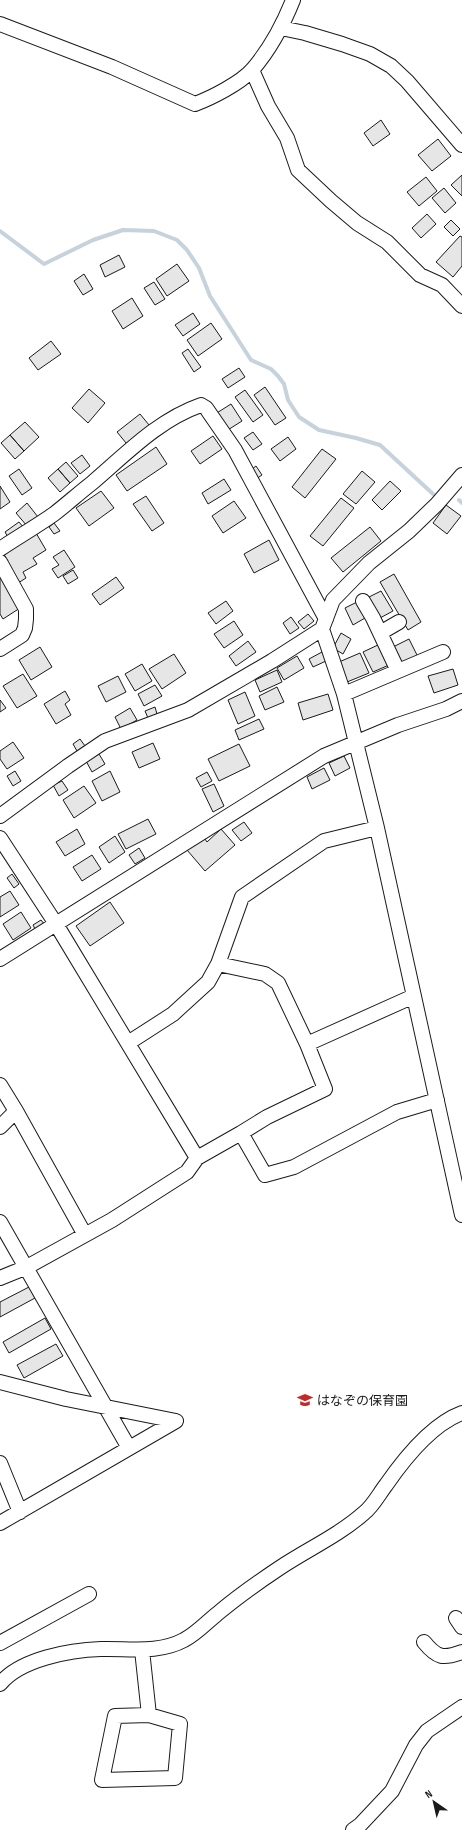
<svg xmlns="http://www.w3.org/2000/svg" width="462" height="1830" viewBox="0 0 462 1830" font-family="'Sofia Sans Condensed','Noto Sans JP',sans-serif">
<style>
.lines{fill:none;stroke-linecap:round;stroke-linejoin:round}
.stream{stroke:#c6d2dc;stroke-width:4}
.building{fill:#e6e6e6;stroke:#1a1a1a}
.minor-casing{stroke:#1a1a1a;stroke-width:16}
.minor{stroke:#fff;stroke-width:14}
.labels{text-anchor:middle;stroke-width:3;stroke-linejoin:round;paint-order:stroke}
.poi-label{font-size:13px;fill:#1a1a1a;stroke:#fff;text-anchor:start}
</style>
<rect width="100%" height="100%" fill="#fff"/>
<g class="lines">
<path class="stream" d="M0,231L44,264L93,240L123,230L154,231L177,240L187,250L199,268L210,296L251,360L271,369L278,376L284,384L288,400L299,417L319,430L356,438L380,445L433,494
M459,500L462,503"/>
</g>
<path class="building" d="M381,120L390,134L373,146L364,133Z
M438,139L451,156L432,171L418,155Z
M462,175V196L451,185Z
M426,177L437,191L419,206L407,192Z
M444,188L456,203L445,213L432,198Z
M427,214L436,224L421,238L412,228Z
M451,220L460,229L453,236L444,227Z
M460,236L462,237V266L453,277L436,262Z
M119,255L125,267L105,277L100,265Z
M177,264L189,281L167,296L156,279Z
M84,274L93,289L83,295L74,281Z
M154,282L165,299L155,305L144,288Z
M132,298L143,316L123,329L112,311Z
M193,313L200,324L183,336L175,325Z
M211,323L222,339L198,356L187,340Z
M51,341L61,354L38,370L29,358Z
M188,349L201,367L194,372L182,353Z
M239,368L245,377L228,388L222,379Z
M265,387L286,418L275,425L254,395Z
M89,389L105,403L88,423L72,408Z
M245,390L263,415L253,422L235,397Z
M231,404L242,421L223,433L212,416Z
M140,414L154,431L131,449L117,432Z
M25,422L39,437L24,451L10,435Z
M253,432L262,444L253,450L244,438Z
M10,435L24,451L15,459L1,443Z
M213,436L222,449L200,464L191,451Z
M288,437L296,449L280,461L271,449Z
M156,447L167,464L127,491L116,475Z
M322,449L336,459L305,498L292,487Z
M82,455L90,466L80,474L71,463Z
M66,462L78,476L70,483L58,469Z
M256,466L262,475L253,481L247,473Z
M19,469L32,488L22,495L9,476Z
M58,469L70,483L60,492L48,478Z
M362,471L375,482L356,504L343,494Z
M224,479L231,490L208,504L202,493Z
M390,481L401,491L382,510L372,500Z
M0,486L10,502L0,509Z
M101,491L114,508L89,526L76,508Z
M146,496L164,523L152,531L133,504Z
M341,498L354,508L323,546L310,536Z
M234,501L246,518L223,533L212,516Z
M27,503L38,517L27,526L16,513Z
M446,505L461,516L447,534L433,523Z
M19,522L24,528L9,539L5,532Z
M54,523L60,531L54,534L49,527Z
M370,527L381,541L343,572L331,558Z
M36,533L46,550L33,558L37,564L23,572L26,578L15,585L3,564L8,561L3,553Z
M269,540L279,560L254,573L244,554Z
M64,550L75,567L58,578L52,569L59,565L53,557Z
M73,570L78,578L68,584L63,576Z
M394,574L421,622L408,630L380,582Z
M0,576L20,608L3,619L0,614Z
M116,577L124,588L100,605L92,594Z
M381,591L393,611L380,618L367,598Z
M226,601L233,611L216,624L208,613Z
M357,602L365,618L353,625L345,608Z
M308,614L314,621L304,629L298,622Z
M291,617L299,628L290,634L283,623Z
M234,621L243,635L224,648L214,634Z
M341,633L351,639L343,654L333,648Z
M409,639L418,657L402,665L393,647Z
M248,641L256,652L236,666L229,656Z
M380,644L389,665L373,672L363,652Z
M40,647L52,667L31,680L19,660Z
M322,652L326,661L313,667L309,659Z
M360,653L369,673L347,682L339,662Z
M174,654L186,673L162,689L149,669Z
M297,656L304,668L284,680L277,668Z
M142,664L152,681L135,691L125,674Z
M453,669L458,685L434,693L428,676Z
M277,670L282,682L260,692L255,680Z
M23,674L37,696L17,708L3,686Z
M118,676L126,692L106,702L98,686Z
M155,685L162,696L144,706L138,694Z
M277,687L284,702L265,710L259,696Z
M65,691L70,700L65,704L71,715L56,724L44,704Z
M245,692L255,716L238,724L228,700Z
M328,694L333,710L303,720L298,703Z
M0,700L6,708L0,712Z
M155,707L157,714L148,718L145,711Z
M130,708L137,720L121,729L115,717Z
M259,719L264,729L239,740L235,730Z
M80,739L85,746L77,751L73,744Z
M13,742L24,758L7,769L0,759V751Z
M153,743L160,759L139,768L132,752Z
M239,744L250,766L219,781L208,759Z
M99,754L105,764L92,772L86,761Z
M344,756L350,768L335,776L329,763Z
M324,768L330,780L312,789L307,777Z
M15,771L21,781L13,786L7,776Z
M110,771L120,792L102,801L92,781Z
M207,772L212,781L201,787L196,778Z
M62,781L68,790L59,796L53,785Z
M214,784L224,806L213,812L202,789Z
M84,786L96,803L74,818L63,800Z
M148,819L156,834L126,849L118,834Z
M244,822L252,833L241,841L232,830Z
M77,829L85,844L65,856L56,842Z
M221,829L235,845L205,871L187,850L203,836L207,842Z
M115,836L125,852L109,863L99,847Z
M139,848L145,858L135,864L129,855Z
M92,855L101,869L82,881L73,867Z
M12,874L19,884L14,888L7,878Z
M10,891L19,905L0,917V897Z
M110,902L124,923L90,946L76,926Z
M21,912L31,928L13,940L3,924Z
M41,920L45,925L36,931L33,925Z
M29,1287L35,1298L0,1317V1302Z
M45,1318L51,1329L9,1353L3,1342Z
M56,1344L63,1356L24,1378L17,1365Z"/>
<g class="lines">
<g class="minor-casing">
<path id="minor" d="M0,24L112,67L195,104C211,98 241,83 253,69C270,49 283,25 293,0
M281,28L305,33L342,44L370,54L391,66L407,81L462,145
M252,70L268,106L287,138L298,170L331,201L357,223L387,242L420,275L442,285L462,306
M0,549C18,537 37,526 54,514C67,504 79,493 92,483C126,454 158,420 201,405L206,408L235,450L326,619
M0,562L26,609V619L25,628L22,635L0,649
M363,601L373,618L398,671
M322,629L344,694L377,828L462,1215
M380,633L399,622
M344,694L443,652
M0,816L68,766L105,741L188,710L272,661L322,629L333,600L369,563L409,531L437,504L462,475
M0,838L56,924L197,1158
M0,959L324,756L398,725L446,709L462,701
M218,964L265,974L278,983L307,1044L325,1089L267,1117L241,1133
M128,1043L173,1014L208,982L218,964L242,897L324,841L377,828
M307,1044L414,996
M0,1085L16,1111L0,1127
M16,1111L85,1235
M0,1222L129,1448
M0,1278L27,1267L112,1220L187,1172L197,1158L241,1133L265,1175L294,1167L397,1112L437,1100
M0,1382L66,1399L176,1421L0,1523
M0,1463L20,1512
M456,1618L462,1627
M424,1642C437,1658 443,1659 462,1652
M0,1643L89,1594
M142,1650L149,1715L115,1716L102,1780L175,1778L180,1724L149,1715
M0,1684C20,1659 70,1650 101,1649C128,1648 158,1654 184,1640C196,1634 207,1622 217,1614C236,1598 257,1583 278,1569C306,1550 338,1536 364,1513C373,1506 379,1494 386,1485C404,1459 432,1424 462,1413
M353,1830L360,1825L392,1791L416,1745L427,1731L462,1707"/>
</g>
<use href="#minor" class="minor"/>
</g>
<defs>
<g id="school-bare" transform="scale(1.2)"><path d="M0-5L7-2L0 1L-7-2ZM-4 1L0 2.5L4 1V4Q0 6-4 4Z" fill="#c62828" stroke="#fff" stroke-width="2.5" paint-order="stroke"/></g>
</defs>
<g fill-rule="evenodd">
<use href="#school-bare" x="305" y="1400"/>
</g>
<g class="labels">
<g class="poi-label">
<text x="317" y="1405">はなぞの保育園</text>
</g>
</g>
<g transform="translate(434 1802) rotate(326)" stroke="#ffffff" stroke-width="3" paint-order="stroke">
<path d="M0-3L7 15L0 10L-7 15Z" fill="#1a1a1a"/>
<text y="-6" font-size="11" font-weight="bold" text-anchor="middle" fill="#1a1a1a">N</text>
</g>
</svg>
